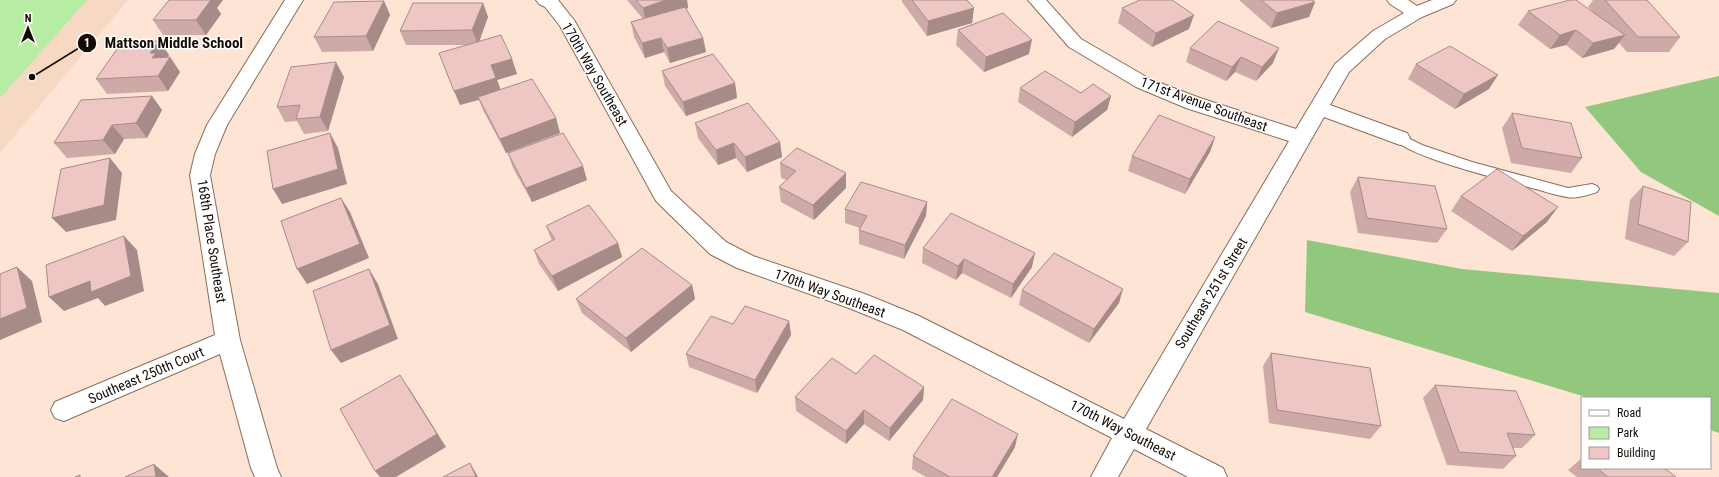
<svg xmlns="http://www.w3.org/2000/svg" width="1719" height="477" viewBox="0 0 1719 477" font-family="'Roboto Condensed',sans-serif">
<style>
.built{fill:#f6d8c3}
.green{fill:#b7eda2}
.forest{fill:#92c87d}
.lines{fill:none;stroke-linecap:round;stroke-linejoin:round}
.service-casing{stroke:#8a6e5b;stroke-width:2}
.minor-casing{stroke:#8a6e5b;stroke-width:2}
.service{fill:#fff;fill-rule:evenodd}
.minor{fill:#fff;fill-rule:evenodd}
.wall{fill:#cdaaa8}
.shaded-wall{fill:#a78b88}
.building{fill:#eec6c3;stroke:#a78b88}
.labels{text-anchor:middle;stroke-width:3;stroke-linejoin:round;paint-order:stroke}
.street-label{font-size:14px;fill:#150b05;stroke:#fff}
.leader{fill:none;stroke:#150b05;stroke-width:1.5}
.callout-dot{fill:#150b05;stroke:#fff;stroke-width:1.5}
.mark-label{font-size:12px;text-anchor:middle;font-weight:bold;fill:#fff}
.callout-label{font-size:15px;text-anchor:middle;font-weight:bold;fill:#150b05;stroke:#fff;stroke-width:3;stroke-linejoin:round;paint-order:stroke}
</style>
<rect width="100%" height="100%" fill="#fee4d4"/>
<path class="built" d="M0,0H128L0,153Z"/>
<path class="green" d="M0,0H87L0,98Z"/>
<path class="forest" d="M1719,76V216L1641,172L1585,107Z
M1307,240L1462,269L1719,293V433L1710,430V398H1589L1305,312Z"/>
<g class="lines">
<g class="service-casing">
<path id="service" d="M1400,134L1422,145L1472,162L1568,188L1592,184L1597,186L1599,189L1597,192C1588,195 1575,199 1567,197C1554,195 1541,190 1528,187C1504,180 1404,156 1394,138L1396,135Z"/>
</g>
<g class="minor-casing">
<path id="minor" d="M285,0H303L227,125L215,154L210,175L240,340L277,468L281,477H255L251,468L220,354L64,421L55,418L51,410L55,402L215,335L190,175L195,154L207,125Z
M536,0H558L574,20L671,191L726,242L753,256L865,294L919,316L1124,419L1289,141L1186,108L1136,87L1069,47L1028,0H1046L1081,39L1150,79L1200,98L1296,129L1335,64L1373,31L1404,13L1390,4L1387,0H1408L1417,6L1432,0H1456L1453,4L1422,17L1385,39L1349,72L1330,105L1407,133L1410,138L1407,143L1400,145L1324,117L1146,429L1223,468L1227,477H1188L1134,449L1118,477H1091L1112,438L903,330L849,308L737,268L710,254L656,201L560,26L545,7L539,4Z"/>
</g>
<use href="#service" class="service"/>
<use href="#minor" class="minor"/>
</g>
<path class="wall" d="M627,0H687L688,8L685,9L703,38L706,52L670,63L664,52L645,58L634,37L631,22L643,19Z
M902,0H967L974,8L972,23L927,36L902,2Z
M1239,0H1312L1315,2L1309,17L1271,28Z
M1593,0H1647L1680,37L1669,52H1627L1619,43L1614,49L1582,58L1566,45L1550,49L1518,25L1528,11L1593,12L1588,7Z
M384,1L390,15L373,51L322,52L314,37Z
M483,3L488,17L479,41L512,59L517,74L497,80L500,90L556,118L560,133L506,153L484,112L479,100L460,105L467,45H406L400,31Z
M217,8L221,14L206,35H163L153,20Z
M1122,8L1189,29L1152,47L1118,23Z
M958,30L1029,54L984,72L956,45Z
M159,41L169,55L167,58L170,57L180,72L168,91L107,94L96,79Z
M1190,48L1273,63L1256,81L1235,72L1226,81L1186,62Z
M1416,64L1489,89L1455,109L1408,79Z
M662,71L735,83L737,98L686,116L665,86Z
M344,77L328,131L304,134L297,121L285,122L277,107Z
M1020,88L1111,96L1107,110L1072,137L1018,102Z
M152,96L162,110L147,138L124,139L115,154L67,158L54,143Z
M1512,113L1582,158L1571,173L1511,163L1502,128Z
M695,123L780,142L782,157L747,172L736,158L718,165L698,138Z
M1215,137L1210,152L1185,194L1128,171L1132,156Z
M508,153L587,180L532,202L513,168Z
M780,163L846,188L814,220L781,202L779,187L787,180L781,178Z
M1358,177L1447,229L1437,243L1358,233L1350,192Z
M1643,186L1688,242L1674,256L1625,239L1630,200Z
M1461,196L1547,222L1512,251L1451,211Z
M927,202L926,216L904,259L859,244V230L860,228L845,223V209Z
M546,226L618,243L622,257L558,291L539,264L534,250L552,241Z
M923,248L1032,267L1011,298L962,273L956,280L922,263Z
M692,285L695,299L631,352L582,313L576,299Z
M1022,290L1119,303L1089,343L1019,305Z
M789,321L791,335L757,393L689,367L686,354L733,324Z
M1271,353L1381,426L1370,439L1269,423L1263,366Z
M856,374L924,387L923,400L889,441L864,424L846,444L796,411L795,397Z
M1435,385L1535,435L1522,448H1513L1516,456L1503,469L1447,465L1423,398Z
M1015,447L997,477H926L912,469L913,456Z
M1582,458V468H1664L1676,477H1577L1568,470Z"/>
<path class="shaded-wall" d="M204,0H223L217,8L221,14L206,35L196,20Z
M666,0H687L688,8L646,23L643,8Z
M384,1L390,15L373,51L366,36Z
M1315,2L1309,17L1271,28L1277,13Z
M483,3L488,17L478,45L472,30Z
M974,8L972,23L927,36L928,21Z
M1194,15L1189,29L1152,47L1156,33Z
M1576,30L1566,45L1550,49L1560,35Z
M1625,35L1614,49L1582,58L1593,43Z
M661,38L664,52L645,58L642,43Z
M703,38L706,52L670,63L667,48Z
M1032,40L1029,54L984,72L986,57Z
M159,41L169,55L163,64L170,57L180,72L168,91L158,76L152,58L150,53Z
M1279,48L1273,63L1256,81L1262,67Z
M1241,57L1235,72L1226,81L1232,67Z
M512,59L517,74L497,80L502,93L460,105L454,91L491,65Z
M336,62L344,77L328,131L320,117Z
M1498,75L1489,89L1455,109L1464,94Z
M735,83L737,98L686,116L683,102Z
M152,96L162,110L147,138L136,123Z
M1111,96L1107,110L1072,137L1075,122Z
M556,118L560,133L506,153L500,139Z
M112,125L124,139L115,154L103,140Z
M330,133L338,148L347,184L282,204L273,189Z
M1215,137L1210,152L1185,194L1190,179Z
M780,142L782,157L747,172L745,157Z
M734,143L736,158L718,165L716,150Z
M110,158L122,173L116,220L66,232L52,218Z
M583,166L587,180L532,202L526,188Z
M846,173V188L814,220L813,205Z
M341,198L350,212L369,258L307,284L297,269Z
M927,202L926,216L904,259L905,245Z
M1558,207L1547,222L1512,251L1523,236Z
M124,236L137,250L144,291L105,306L98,298L64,311L49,297Z
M618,243L622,257L558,291L552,276Z
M1035,253L1032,267L1011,298L1013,284Z
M964,259L962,273L956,280L958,266Z
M17,267L32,281L42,322L0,340V319Z
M369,269L378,284L398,339L341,363L331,350Z
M692,285L695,299L631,352L626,338Z
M1123,289L1119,303L1089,343L1094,329Z
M789,321L791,335L757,393L755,380Z
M924,387L923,400L889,441L890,428Z
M409,388L446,447L396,477H380L375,471Z
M864,410V424L846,444V431Z
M1018,434L1015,447L997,477H992Z
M470,463L478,477H476Z
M154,464L169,477H156Z"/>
<path class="building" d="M169,0H211L196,20H153Z
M636,0H666L643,8Z
M912,0H967L974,8L928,21Z
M1140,0H1172L1194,15L1156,33L1122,8Z
M1261,0H1312L1315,2L1277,13Z
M1570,0H1576L1625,35L1593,43L1576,30L1560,35L1528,11Z
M1605,0H1647L1680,37H1638Z
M384,1L366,36L314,37L334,2Z
M413,3H483L472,30L400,31Z
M685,7L703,38L667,48L661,38L642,43L631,22Z
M1003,13L1032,40L986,57L958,30Z
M1218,21L1279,48L1262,67L1241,57L1232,67L1190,48Z
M501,35L512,59L491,65L496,78L454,91L439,53Z
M159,41L150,53H156L152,58L170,57L158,76L96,79L122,42Z
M1450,46L1498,75L1464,94L1416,64Z
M713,54L735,83L683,102L662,71Z
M336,62L320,117L296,119L300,105L277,107L291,67Z
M1045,71L1081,93L1093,84L1111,96L1075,122L1020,88Z
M532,79L556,118L500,139L478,97Z
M152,96L136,123L112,125L103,140L54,143L81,100Z
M748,103L780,142L745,157L734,143L716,150L695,123Z
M1512,113L1571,123L1582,158L1522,148Z
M1159,115L1215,137L1190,179L1132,156Z
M330,133L338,169L273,189L267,151Z
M563,133L583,166L526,188L508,153Z
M797,148L846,173L813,205L779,187L796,171L780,163Z
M110,158L104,205L52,218L61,169Z
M1497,169L1558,207L1523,236L1461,196Z
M1358,177L1435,186L1447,229L1367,218Z
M861,182L927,202L905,245L859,230L867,216L845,209Z
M1643,186L1691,202L1688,242L1638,224Z
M341,198L360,244L297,269L281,221Z
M589,205L618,243L552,276L534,250L555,239L546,226Z
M951,213L1035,253L1013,284L964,259L958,266L923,248Z
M124,236L131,276L91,292L90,281L49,297L46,265Z
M642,248L692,285L626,338L576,299Z
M1054,253L1123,289L1094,329L1022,290Z
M17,267L27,308L0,319V274Z
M369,269L390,325L331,350L313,291Z
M745,306L789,321L755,380L686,354L711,316L733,324Z
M1271,353L1370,368L1381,426L1277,410Z
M874,355L924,387L890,428L864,410L846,431L795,397L832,358L856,374Z
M400,375L437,434L375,471L340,409Z
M1435,385L1516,391L1535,435L1507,433L1516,456L1459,452Z
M952,399L1018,434L992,477H950L913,456Z
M470,463L476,477H443Z
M154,464L156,477H125Z
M1597,468H1664L1676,477H1608Z
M80,475V477H75Z"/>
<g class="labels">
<g class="street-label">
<text transform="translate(595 74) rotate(60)" y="5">170th Way Southeast</text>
<text transform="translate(1204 104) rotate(20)" y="5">171st Avenue Southeast</text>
<text transform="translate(212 241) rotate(81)" y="5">168th Place Southeast</text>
<text transform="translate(830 293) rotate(20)" y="5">170th Way Southeast</text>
<text transform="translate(1211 293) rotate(-59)" y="5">Southeast 251st Street</text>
<text transform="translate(146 375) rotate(-23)" y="5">Southeast 250th Court</text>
<text transform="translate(1123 430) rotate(27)" y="5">170th Way Southeast</text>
</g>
</g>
<path class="leader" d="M32 77L87 43"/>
<g class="callout-dot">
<circle cx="32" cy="77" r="4"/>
<circle cx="87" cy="43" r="10"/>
</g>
<g class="mark-label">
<text x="87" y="47">1</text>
</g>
<g class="callout-label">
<text x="174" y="48">Mattson Middle School</text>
</g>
<rect x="1581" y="397" width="130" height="72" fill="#ffffff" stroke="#a19d9b"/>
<rect x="1589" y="410" width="20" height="6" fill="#ffffff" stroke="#a19d9b"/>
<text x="1617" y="417" font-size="12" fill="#150b05">Road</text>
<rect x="1589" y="427" width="20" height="12" fill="#b7eda2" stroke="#a19d9b"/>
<text x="1617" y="437" font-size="12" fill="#150b05">Park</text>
<rect x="1589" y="447" width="20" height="12" fill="#eec6c3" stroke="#a19d9b"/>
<text x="1617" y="457" font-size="12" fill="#150b05">Building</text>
<g transform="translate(28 28)" stroke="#ffffff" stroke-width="3" paint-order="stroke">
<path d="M0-3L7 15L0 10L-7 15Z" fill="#150b05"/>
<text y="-6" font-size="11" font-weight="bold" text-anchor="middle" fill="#150b05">N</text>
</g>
</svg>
